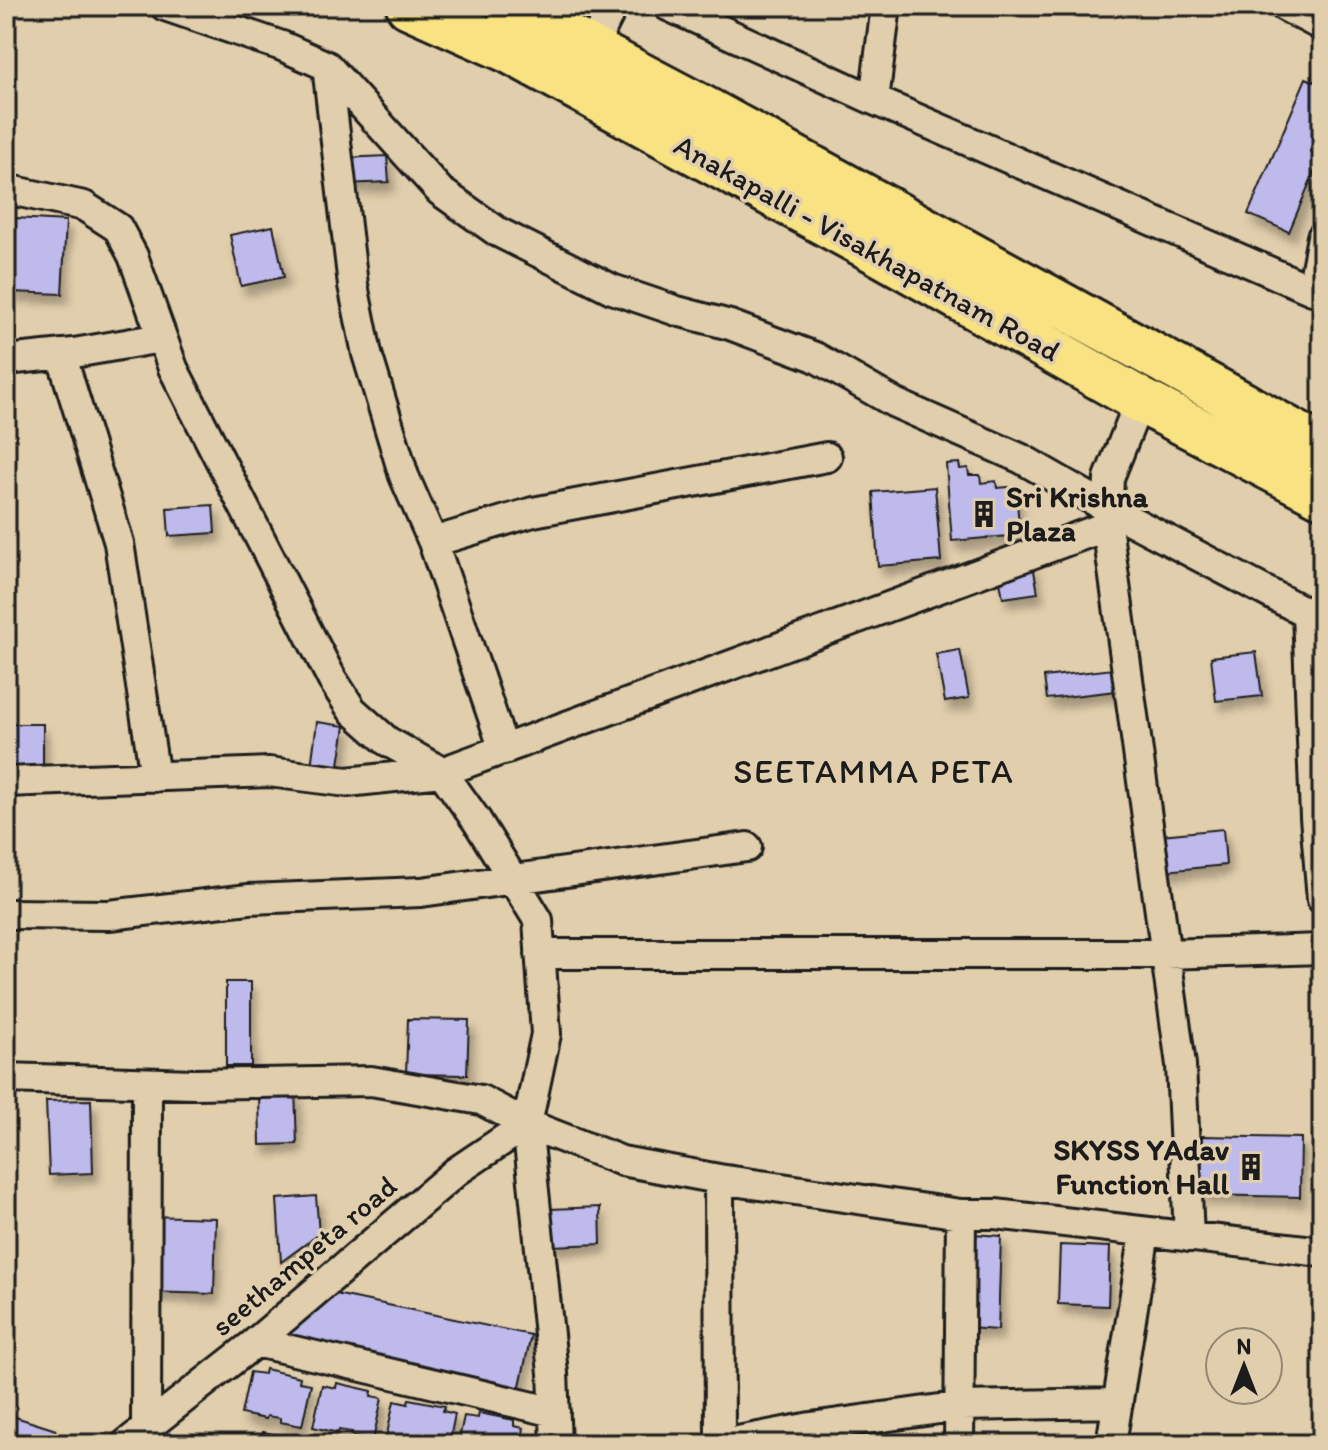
<svg xmlns="http://www.w3.org/2000/svg" width="1328" height="1450" viewBox="0 0 1328 1450" font-family="Itim,sans-serif">
<style>
.building{fill:#bfbaec;stroke:#1c1c1c;stroke-width:2;filter:url(#shadow)}
.lines{fill:none;stroke-linecap:round;stroke-linejoin:round}
.minor-casing{stroke:#1c1c1c;stroke-width:34}
.primary-casing{stroke:#1c1c1c;stroke-width:50}
.minor{stroke:#e1ceac;stroke-width:28}
.primary{stroke:#f8e281;stroke-width:44}
.labels{text-anchor:middle;stroke-width:7;stroke-linejoin:round;paint-order:stroke}
.street-label{font-size:30px;fill:#1c1c1c;stroke:#e1ceac}
.poi-label{font-size:30px;font-weight:bold;fill:#1c1c1c;stroke:#e1ceac;text-anchor:start}
.quarter-label{font-size:34px;letter-spacing:2px;fill:#1c1c1c;stroke:#e1ceac}
</style>
<defs>
<filter id="shadow"><feDropShadow dx="5" dy="9" stdDeviation="4" flood-color="#0004"/></filter>
</defs>
<rect width="100%" height="100%" fill="#e1ceac"/>
<filter id="ink" filterUnits="userSpaceOnUse"><feTurbulence type="fractalNoise" baseFrequency=".0125" numOctaves="2"/><feDisplacementMap in="SourceGraphic" scale="16" xChannelSelector="R" yChannelSelector="G"/><feConvolveMatrix kernelMatrix="1 2 1 2 8 2 1 2 1" color-interpolation-filters="sRGB"/></filter>
<g filter="url(#ink)">
<path class="building" d="M1306,78L1322,85V123L1310,151L1321,156L1289,232L1248,214Z
M387,156L389,182L345,184L343,158Z
M15,218L66,221L62,294L11,292Z
M273,226L284,277L241,286L230,235Z
M959,463L960,469L968,468L969,475H980L981,483L996,481L997,488L1008,487V492H1016L1020,535L952,541L946,464Z
M935,487L941,561L878,566L873,492Z
M213,505L215,533L169,536L167,508Z
M1033,565L1038,593L1003,598L998,570Z
M960,650L969,698L945,702L936,654Z
M1256,652L1262,696L1216,701L1211,657Z
M1113,669L1116,691L1047,699L1044,677Z
M317,722L345,726L338,771L311,767Z
M6,724H43V768H6Z
M1223,829L1226,865L1165,871L1161,835Z
M226,982H251V1066H226Z
M408,1019L469,1020L467,1075L406,1074Z
M295,1090L297,1144L260,1145L259,1091Z
M91,1100L93,1173L49,1175L46,1101Z
M1202,1136L1301,1138L1300,1197L1201,1195Z
M316,1196L319,1234L281,1262L277,1199Z
M600,1207L601,1244L551,1246L550,1209Z
M149,1216L216,1218L214,1294L147,1292Z
M972,1234L1001,1236L998,1330L968,1328Z
M1060,1245L1110,1247L1108,1306L1058,1304Z
M326,1292L531,1335L518,1395L275,1343Z
M265,1369L300,1377L299,1382L311,1384L302,1426L280,1422V1418L267,1416L266,1419L241,1414L250,1372L264,1374Z
M337,1383L372,1391L371,1396L382,1398L373,1440L351,1435L352,1432L339,1430L338,1433L313,1427L322,1385L336,1388Z
M409,1399L445,1406L443,1411L455,1414L449,1444L385,1443L394,1401L408,1404Z
M479,1413L514,1420V1426L524,1428L521,1444H458L464,1416L478,1418Z
M6,1414L56,1430L52,1444L6,1443Z
M263,1432L318,1444H260Z"/>
<g class="lines">
<g class="minor-casing">
<path id="minor" d="M165,6L282,46L327,66L440,191L498,232L612,289L677,311L730,325L815,357L895,403L1022,459L1109,509L1322,621
M668,6L874,100L1312,290L1322,237
M1284,6L1322,26
M591,50L613,6
M327,66L353,285L367,354L404,476L433,542L504,750
M874,100L886,6
M6,189L84,206L118,228L133,256L173,368L332,679L352,710L387,741L442,772L1107,526L1109,478L1140,400
M61,354L119,543L155,777
M6,360L74,353L161,338
M1107,526L1181,1065L1189,1237
M433,542L533,512L827,457
M1307,613L1315,817L1322,899
M6,782L269,772L347,782L442,772L477,821L538,920L546,1034L527,1124L622,1161L719,1179L961,1214H995L1322,1252
M6,914L109,915L249,899L421,892L747,847
M540,954H1165L1322,949
M6,1078L194,1084L371,1081L481,1100L527,1124
M527,1124L553,1373L556,1444
M719,1179L720,1444
M256,1342L555,1412
M146,1427L147,1083
M126,1444L256,1342L457,1171L527,1124
M722,1444L811,1427L961,1406L1118,1403
M959,1444L961,1214
M1111,1444L1145,1232"/>
</g>
<g class="primary-casing">
<path id="primary" d="M409,6L510,51L878,252L1140,400L1322,495
M509,6L710,112L1322,448"/>
</g>
<use href="#minor" class="minor"/>
<use href="#primary" class="primary"/>
</g>
</g>
<defs>
<g id="building-bare" transform="scale(2.16)"><path d="M-4-6H4V6H1V3H-1V6H-4ZM-2.5-4.3h1.7v1.8h-1.7ZM.8-4.3h1.7v1.8H.8ZM-2.5-1h1.7V.8h-1.7ZM.8-1h1.7V.8H.8Z" fill="#1c1c1c" stroke="#e1ceac" stroke-width="2.5" paint-order="stroke"/></g>
</defs>
<g fill-rule="evenodd">
<use href="#building-bare" x="984" y="514"/>
<use href="#building-bare" x="1251" y="1167"/>
</g>
<g class="labels">
<g class="street-label">
<text transform="translate(867 248) rotate(29)" y="10">Anakapalli - Visakhapatnam Road</text>
<text transform="translate(304 1256) rotate(-40)" y="10">seethampeta road</text>
</g>
<g class="poi-label">
<text x="1006" y="507">Sri Krishna<tspan x="1006" dy="34">Plaza</tspan></text>
<text x="1229" y="1160" text-anchor="end">SKYSS YAdav<tspan x="1229" dy="34">Function Hall</tspan></text>
</g>
<g class="quarter-label">
<text x="874" y="783">SEETAMMA PETA</text>
</g>
</g>
<rect width="1328" height="1450" fill="none" stroke="#e1ceac" stroke-width="32"/>
<rect x="16" y="16" width="1296" height="1418" fill="none" stroke="#1c1c1c" stroke-width="3" filter="url(#ink)"/>
<g transform="translate(1244 1366)"><circle r="38" fill="#e1ceac" stroke="#928772" stroke-width="2"/>
<path d="M0-6L14 30L0 20L-14 30Z" fill="#1c1c1c"/>
<text y="-12" font-size="22" font-weight="bold" text-anchor="middle" fill="#1c1c1c">N</text>
</g>
</svg>
